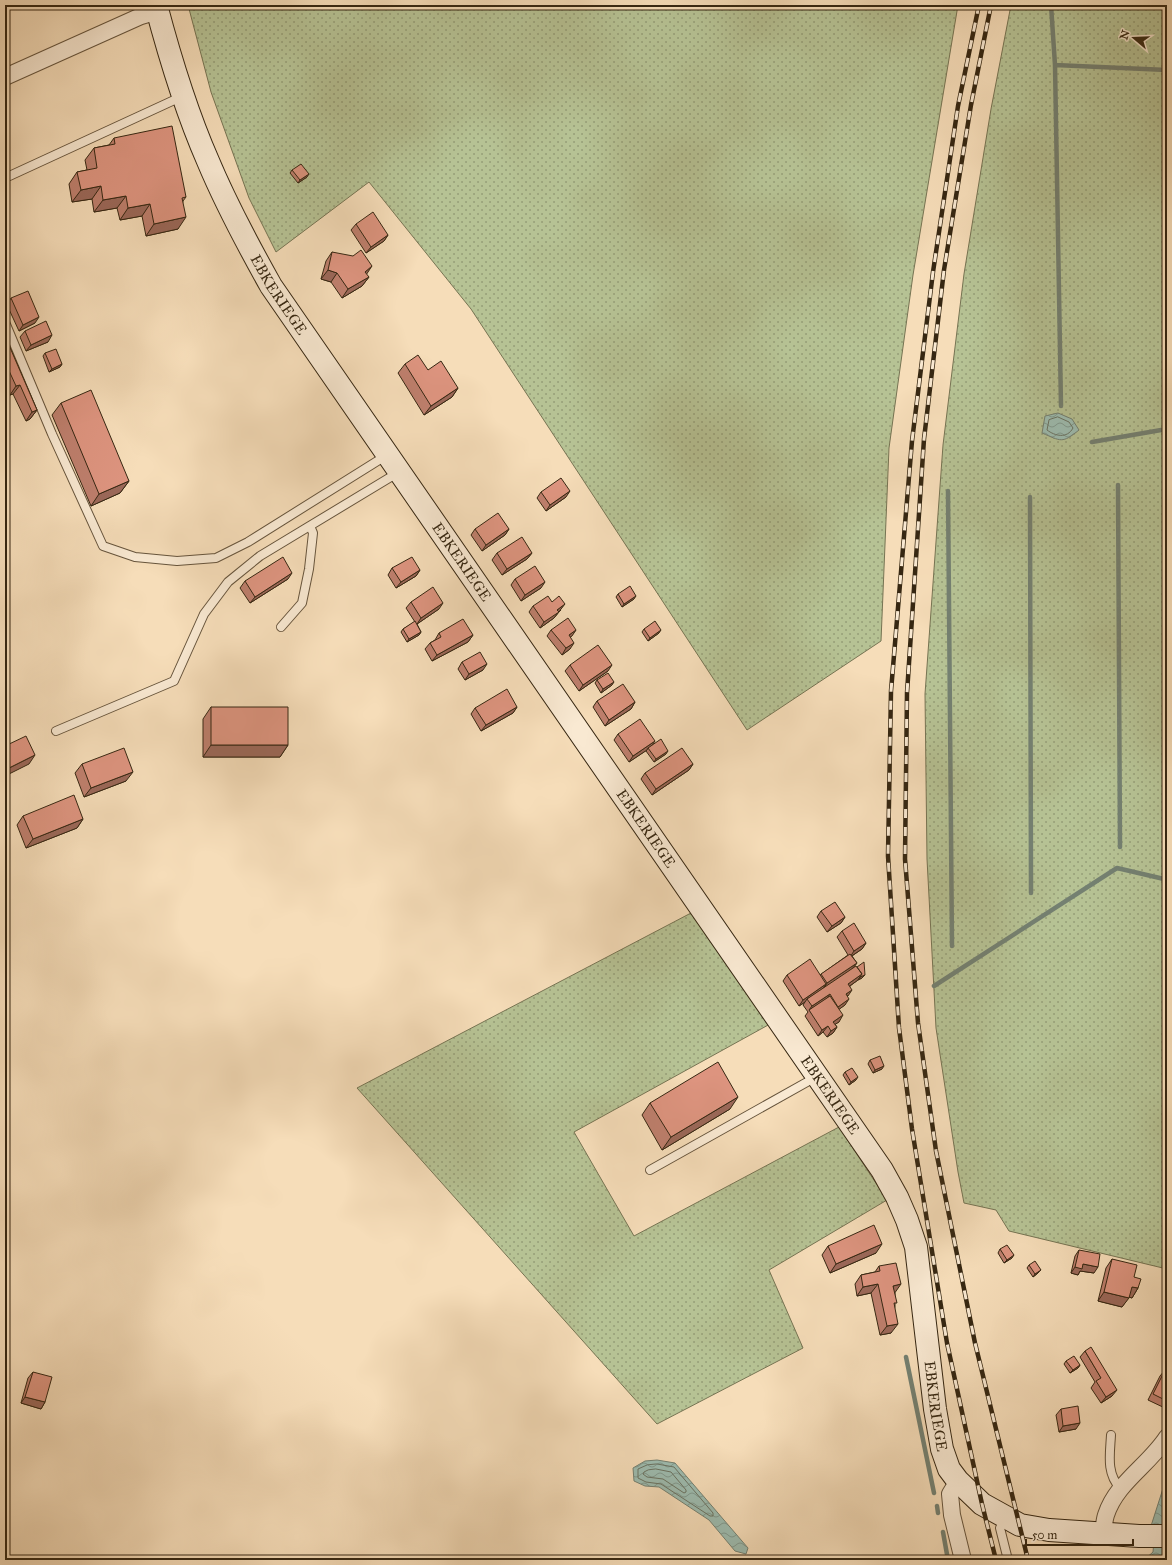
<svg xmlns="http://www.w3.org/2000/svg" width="1172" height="1565" viewBox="0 0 1172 1565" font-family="'IM FELL Great Primer',serif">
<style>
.grass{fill:url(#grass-dots);stroke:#767453}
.water{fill:url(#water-waves);stroke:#748071}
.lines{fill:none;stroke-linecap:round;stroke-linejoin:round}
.shore{stroke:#6a7261;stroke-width:1}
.stream{stroke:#748071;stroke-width:4.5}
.lane-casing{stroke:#66543c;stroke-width:10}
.street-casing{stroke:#66543c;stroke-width:18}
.secondary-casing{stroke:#362712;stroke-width:24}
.lane{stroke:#f9e9d2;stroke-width:8}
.street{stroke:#f9e9d2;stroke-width:16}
.secondary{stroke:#f9e9d2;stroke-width:22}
.rail-casing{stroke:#362712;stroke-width:4.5}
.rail{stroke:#f9e9d2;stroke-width:3;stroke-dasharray:9;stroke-linecap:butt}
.wall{fill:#be7f6d;stroke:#362712}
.shaded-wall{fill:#9b6859;stroke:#362712}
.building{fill:#dd947f;stroke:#362712}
.labels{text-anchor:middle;stroke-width:3.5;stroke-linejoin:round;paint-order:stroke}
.street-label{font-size:15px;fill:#362712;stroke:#f9e9d2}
</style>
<defs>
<pattern id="grass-dots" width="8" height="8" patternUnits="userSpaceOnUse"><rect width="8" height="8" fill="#b6c294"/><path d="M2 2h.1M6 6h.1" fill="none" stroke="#959e77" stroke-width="1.8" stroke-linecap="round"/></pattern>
<pattern id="water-waves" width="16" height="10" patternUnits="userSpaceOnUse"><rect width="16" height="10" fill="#9dbcb0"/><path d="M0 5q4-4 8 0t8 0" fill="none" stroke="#81998e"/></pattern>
</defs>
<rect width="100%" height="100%" fill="#f6ddb9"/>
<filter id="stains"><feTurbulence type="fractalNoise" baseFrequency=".005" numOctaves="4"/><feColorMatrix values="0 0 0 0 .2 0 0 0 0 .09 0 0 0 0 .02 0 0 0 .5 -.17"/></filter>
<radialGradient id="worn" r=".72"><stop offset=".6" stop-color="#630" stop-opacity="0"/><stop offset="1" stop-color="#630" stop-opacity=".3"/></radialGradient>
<path class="grass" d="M188,5H958L913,275L889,448L881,641L747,730L471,309L369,182L276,252L249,198L211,92Z
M1011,5H1167V1269L1009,1231L996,1210L964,1203L958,1172L936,1028L927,859L925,694L943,445L964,274L991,109Z
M691,913L770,1024L574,1132L634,1236L839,1127L887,1200L769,1270L803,1348L657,1424L357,1088Z"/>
<path class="water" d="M1058,413L1072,419L1079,430C1062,444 1061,441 1042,433L1045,416Z
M657,1460L675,1463L748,1548L746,1554L735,1551L709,1520L659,1487L645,1486L634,1481L633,1468L645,1461Z
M1167,1476V1560H1144L1153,1552L1155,1528L1151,1526Z"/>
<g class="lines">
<path class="shore" d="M1058,417L1069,422L1073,428C1067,439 1055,436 1047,430L1049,420Z
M657,1464L674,1467L713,1513V1516H710L661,1484L646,1482L638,1478V1469L647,1465Z
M656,1469L671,1472L686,1490V1492L684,1493L663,1479L647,1477L643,1474L644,1472L648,1470Z"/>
<path class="stream" d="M1051,5L1055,65L1061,406
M1055,65L1167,70
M1092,442L1167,429
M1118,485L1120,847
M948,491L952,946
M1030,497L1031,893
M934,986L1117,868L1164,879L1167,877
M906,1357L934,1493
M937,1506L938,1513
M943,1532L948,1560"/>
<g class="lane-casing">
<path id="lane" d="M5,178L183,96
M5,322L52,434L103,546L135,557L177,561L216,558L248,542L387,455
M281,627L302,603L309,569L313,533L310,526
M56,731L174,681L204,614L228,582L260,556L399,472
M650,1170L816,1077
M1111,1435C1110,1454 1106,1473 1120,1488
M1004,1518L1000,1528L1008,1560"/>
</g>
<g class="street-casing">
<path id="street" d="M5,77L141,16L158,11
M958,1481L950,1494L952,1515L963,1560
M1103,1533C1104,1527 1104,1521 1106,1515C1116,1483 1149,1465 1167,1437"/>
</g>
<g class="secondary-casing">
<g id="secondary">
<path id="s1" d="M156,5C170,58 186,111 208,161C226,204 248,245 271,286L882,1170L897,1197L907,1220L916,1247L935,1409L942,1449L949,1469L958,1481L982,1504L1020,1525L1049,1530L1139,1536H1167"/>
</g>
</g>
<use href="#lane" class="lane"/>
<use href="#street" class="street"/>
<use href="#secondary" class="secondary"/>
<g class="rail-casing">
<path id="rail" d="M979,5L958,106L933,272L912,441L891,691L888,856L899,1028L912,1129L947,1343L982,1504L996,1560
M991,5L971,105L944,270L924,439L907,693L905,859L918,1023L936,1151L975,1343L1028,1560"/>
</g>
<use href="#rail" class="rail"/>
</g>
<path class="wall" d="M114,138L186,197L183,201L178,229L146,236L142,216L120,220L117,208L94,212L92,199L72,202L69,184L77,172L87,170L85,160L94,148L109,145Z
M292,170L307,177L298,183L290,173Z
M356,224L388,235L384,241L366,253L351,230Z
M332,252L369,277L362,286L342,298L331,282L321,279L326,261Z
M11,298L35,323L19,331L7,305Z
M25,331L48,342L26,351L20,337Z
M5,336L37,410L30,419L26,421L13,394L10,395L5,384Z
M45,353L62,364L60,367L49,372L43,356Z
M405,364L428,370L458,388L452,397L424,415L398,373Z
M61,403L129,481L120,493L91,506L52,415Z
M541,492L566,497L546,511L537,498Z
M475,529H509L505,535L482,551L471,535Z
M497,553H532L527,559L502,575L492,560Z
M392,568L420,570L416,576L396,588L388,575Z
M288,579L250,603L240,588L245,581Z
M515,579L541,588L521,601L511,585Z
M618,594L634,599L622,607L616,597Z
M411,602L439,609L417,624L421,632L419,635L407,642L401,632L403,629L415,622L406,608Z
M533,606L561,610L559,612L554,618L540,628L529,612Z
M644,629L659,633L648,641L642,632Z
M551,630H576L570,637V649L562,655L547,636Z
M439,633L473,635L468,642L432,661L425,649L430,643L435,640Z
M462,662L483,670L465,680L458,669Z
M570,665L608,671L579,691L565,671Z
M597,680L612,685L601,693L595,683Z
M597,701L635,702L631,709L605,726L593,707Z
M211,707L288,745L280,757H203V719Z
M517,707L513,713L481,731L471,714L475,708Z
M618,734L652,745L666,754L654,762L646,751L647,750L629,762L614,740Z
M82,764L126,781L84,797L75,773Z
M693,764L689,770L652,795L641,779L645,773Z
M23,816L83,819L77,828L26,848L17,825Z
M821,911L845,917L841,923L827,932L817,917Z
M842,931L866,943L862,949L852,956L857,963L853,968L865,975L862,978L858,980L850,986L845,1005L839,1009V1022L835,1024L837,1027L833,1033L827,1037L823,1032L818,1036L805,1016L808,1012L803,1005L805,1002L799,1006L783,981L787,975H820L848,955L837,937Z
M870,1060L882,1069L873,1073L868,1064Z
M845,1072L856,1080L849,1085L843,1075Z
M650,1103L730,1109L662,1150L642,1115Z
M828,1246L876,1253L830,1273L822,1255Z
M1000,1249L1012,1258L1004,1263L998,1253Z
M1079,1250L1094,1273L1080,1271L1078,1275L1071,1273L1075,1256Z
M1112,1259L1134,1277L1138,1288L1132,1298L1129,1297L1122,1307L1098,1301L1106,1268Z
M1029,1265L1041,1270L1038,1273L1033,1277L1027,1268Z
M879,1266L895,1293V1306L891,1333L880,1335L871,1293L857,1296L855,1284L861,1275L875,1272Z
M1085,1351L1112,1396L1101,1403L1091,1388L1095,1382L1080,1357Z
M1066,1361L1080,1365L1078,1368L1070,1373L1064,1364Z
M1165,1370L1167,1371V1409L1148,1400L1160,1376Z
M33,1372L45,1402L41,1409L21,1403L28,1378Z
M1061,1409L1076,1429L1059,1432L1056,1415Z"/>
<path class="shaded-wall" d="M309,174L307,177L298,183L300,180Z
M101,186L92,199L72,202L81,190Z
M126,196L117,208L94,212L103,200Z
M150,204L142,216L120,220L128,208Z
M186,217L178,229L146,236L154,224Z
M388,235L384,241L366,253L371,247Z
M372,266L366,275L365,272Z
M328,270L337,273L331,282L321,279Z
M369,277L362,286L342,298L348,289Z
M39,317L35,323L19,331L23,325Z
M52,335L48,342L26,351L31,345Z
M62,364L60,367L49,372L52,369Z
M20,385L13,394L10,395L16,386Z
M458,388L452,397L424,415L431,406Z
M37,410L30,419L26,421L32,412Z
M129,481L120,493L91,506L99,494Z
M570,491L566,497L546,511L550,505Z
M509,529L505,535L482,551L486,545Z
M532,553L527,559L502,575L507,569Z
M420,570L416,576L396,588L401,582Z
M292,573L288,579L250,603L255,597Z
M545,582L541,588L521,601L525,595Z
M636,596L634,599L622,607L624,604Z
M443,603L439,609L417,624L421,618Z
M565,604L554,618L540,628L544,622L557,610Z
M576,630L572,636L565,641L569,635Z
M661,630L659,633L648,641L650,638Z
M421,632L419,635L407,642L409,639Z
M473,635L468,642L432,661L437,655Z
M574,643L570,649L562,655L566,648Z
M487,664L483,670L465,680L469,674Z
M612,665L608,671L579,691L583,685Z
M614,682L612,685L601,693L603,689Z
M635,702L631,709L605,726L609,720Z
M517,707L513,713L481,731L486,725Z
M655,741L651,747L648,748L647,750L629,762L633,756Z
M211,745H288L280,757H203Z
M668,751L666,754L654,762L656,759Z
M35,755L29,764L5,776V770Z
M693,764L689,770L652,795L656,789Z
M133,772L126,781L84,797L91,788Z
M83,819L77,828L26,848L33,839Z
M845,917L841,923L827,932L832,926Z
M866,943L862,949L850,957L854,951Z
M857,963L852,969L823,990L827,983Z
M862,974L858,980L844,990L848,984Z
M865,975L862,978L858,980L860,977Z
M826,984L822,990L807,999L805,1002L799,1006L803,1000Z
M852,990L848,996L846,994Z
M830,994L826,1000L809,1010L812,1006Z
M849,999L845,1005L834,1013L838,1007Z
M843,1015L839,1022L829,1028L833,1022Z
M828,1026L823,1032L818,1036L822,1030Z
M837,1027L833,1033L827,1037L831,1031Z
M884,1066L882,1069L873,1073L875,1070Z
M858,1077L856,1080L849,1085L851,1082Z
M738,1097L730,1109L662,1150L671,1137Z
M882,1244L876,1253L830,1273L836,1264Z
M1014,1255L1012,1258L1004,1263L1007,1260Z
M1083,1264L1098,1267L1094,1273L1080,1271L1078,1275L1071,1273L1075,1267Z
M1041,1270L1038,1273L1033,1277L1035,1274Z
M878,1284L871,1293L857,1296L863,1287Z
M901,1284L894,1294L893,1286Z
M1132,1287L1138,1288L1132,1298L1125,1296Z
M1104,1292L1129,1298L1122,1307L1098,1301Z
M898,1324L891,1333L880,1335L887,1326Z
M1080,1365L1078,1368L1070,1373L1073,1370Z
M1117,1390L1112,1396L1101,1403L1106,1397Z
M25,1397L45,1402L41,1409L21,1403Z
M1080,1423L1076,1429L1059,1432L1063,1426Z"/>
<path class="building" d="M172,126L186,197L182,198L186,217L154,224L150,204L128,208L126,196L103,200L101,186L81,190L77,172L97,168L94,148L115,144L114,138Z
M301,164L309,174L300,180L292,170Z
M373,212L388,235L371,247L356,224Z
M361,250L372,266L365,272L369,277L348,289L337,273L328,270L332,252L353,256Z
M28,291L39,317L23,325L11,298Z
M46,321L52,335L31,345L25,331Z
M5,336L37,410L32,412L20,385L16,386L5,362Z
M56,349L62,364L52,369L45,353Z
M418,355L428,370L441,361L458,388L431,406L405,364Z
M91,390L129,481L99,494L61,403Z
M561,478L570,491L550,505L541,492Z
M498,513L509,529L486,545L475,529Z
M522,537L532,553L507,569L497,553Z
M283,557L292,573L255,597L245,581Z
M412,557L420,570L401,582L392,568Z
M535,566L545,582L525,595L515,579Z
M630,586L636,596L624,604L618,594Z
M433,587L443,603L421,618L411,602Z
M548,596L552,602L559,596L565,604L557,610L559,612L544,622L533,606Z
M568,618L576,630L569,635L574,643L566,648L551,630Z
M463,619L473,635L437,655L430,643L441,637L439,633Z
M415,621L421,632L409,639L403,629Z
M655,621L661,630L650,638L644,629Z
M598,645L612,665L583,685L570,665Z
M480,652L487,664L469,674L462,662Z
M608,673L614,682L603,689L597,680Z
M623,684L635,702L609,720L597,701Z
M507,689L517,707L486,725L475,708Z
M211,707H288V745H211Z
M640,719L655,741L633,756L618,734Z
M26,736L35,755L5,770V746Z
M661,739L668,751L656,759L648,748Z
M124,748L133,772L91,788L82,764Z
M682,748L693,764L656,789L645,773Z
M74,795L83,819L33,839L23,816Z
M835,902L845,917L832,926L821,911Z
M854,923L866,943L854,951L842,931Z
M850,954L857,963L827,983L821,974Z
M810,959L826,984L803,1000L787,975Z
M864,962L865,975L860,977L862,974L857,967Z
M856,966L862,974L848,984L852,990L846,994L849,999L838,1007L830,994L812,1006L807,999Z
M830,996L843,1015L833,1022L837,1027L831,1031L828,1026L822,1030L809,1010Z
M880,1056L884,1066L875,1070L870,1060Z
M718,1062L738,1097L671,1137L650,1103Z
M852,1068L858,1077L851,1082L845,1072Z
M874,1225L882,1244L836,1264L828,1246Z
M1007,1245L1014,1255L1007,1260L1000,1249Z
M1079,1250L1100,1254L1098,1267L1083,1264L1082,1269L1075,1267Z
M1112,1259L1137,1265L1134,1277L1141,1279L1138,1288L1132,1287L1129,1298L1104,1292Z
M1035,1261L1041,1270L1035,1274L1029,1265Z
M896,1263L901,1284L893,1286L897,1303H894L898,1324L887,1326L878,1284L863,1287L861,1275L880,1271L879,1266Z
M1091,1347L1117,1390L1106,1397L1096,1381L1101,1378L1085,1351Z
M1074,1356L1080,1365L1073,1370L1066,1361Z
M1165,1370L1167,1371V1401L1153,1394Z
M33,1372L52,1377L45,1402L25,1397Z
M1078,1406L1080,1423L1063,1426L1061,1409Z"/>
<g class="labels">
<g class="street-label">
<text dy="5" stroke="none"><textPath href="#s1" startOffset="316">EBKERIEGE</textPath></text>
<text dy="5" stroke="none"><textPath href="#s1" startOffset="640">EBKERIEGE</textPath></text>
<text dy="5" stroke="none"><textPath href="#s1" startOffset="964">EBKERIEGE</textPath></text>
<text dy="5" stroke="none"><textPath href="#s1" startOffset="1288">EBKERIEGE</textPath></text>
<text dy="5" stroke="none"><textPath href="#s1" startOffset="1624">EBKERIEGE</textPath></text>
</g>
</g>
<rect width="1172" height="1565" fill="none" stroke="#f6ddb9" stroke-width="20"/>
<rect x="6" y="6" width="1160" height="1553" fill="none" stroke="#362712" stroke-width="2"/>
<rect x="10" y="10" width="1152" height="1545" fill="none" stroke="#362712"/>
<g transform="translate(1134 38) rotate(289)" stroke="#f9e9d2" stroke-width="3" paint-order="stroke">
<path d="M0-3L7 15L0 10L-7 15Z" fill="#362712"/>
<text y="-6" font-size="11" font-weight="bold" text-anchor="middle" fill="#362712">N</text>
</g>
<path d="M1026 1539v6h107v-6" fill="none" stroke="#362712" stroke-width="2"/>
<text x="1032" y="1539" font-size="12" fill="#362712" stroke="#f9e9d2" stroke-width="3" paint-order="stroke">50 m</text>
<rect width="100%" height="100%" filter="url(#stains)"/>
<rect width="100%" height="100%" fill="url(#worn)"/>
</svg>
